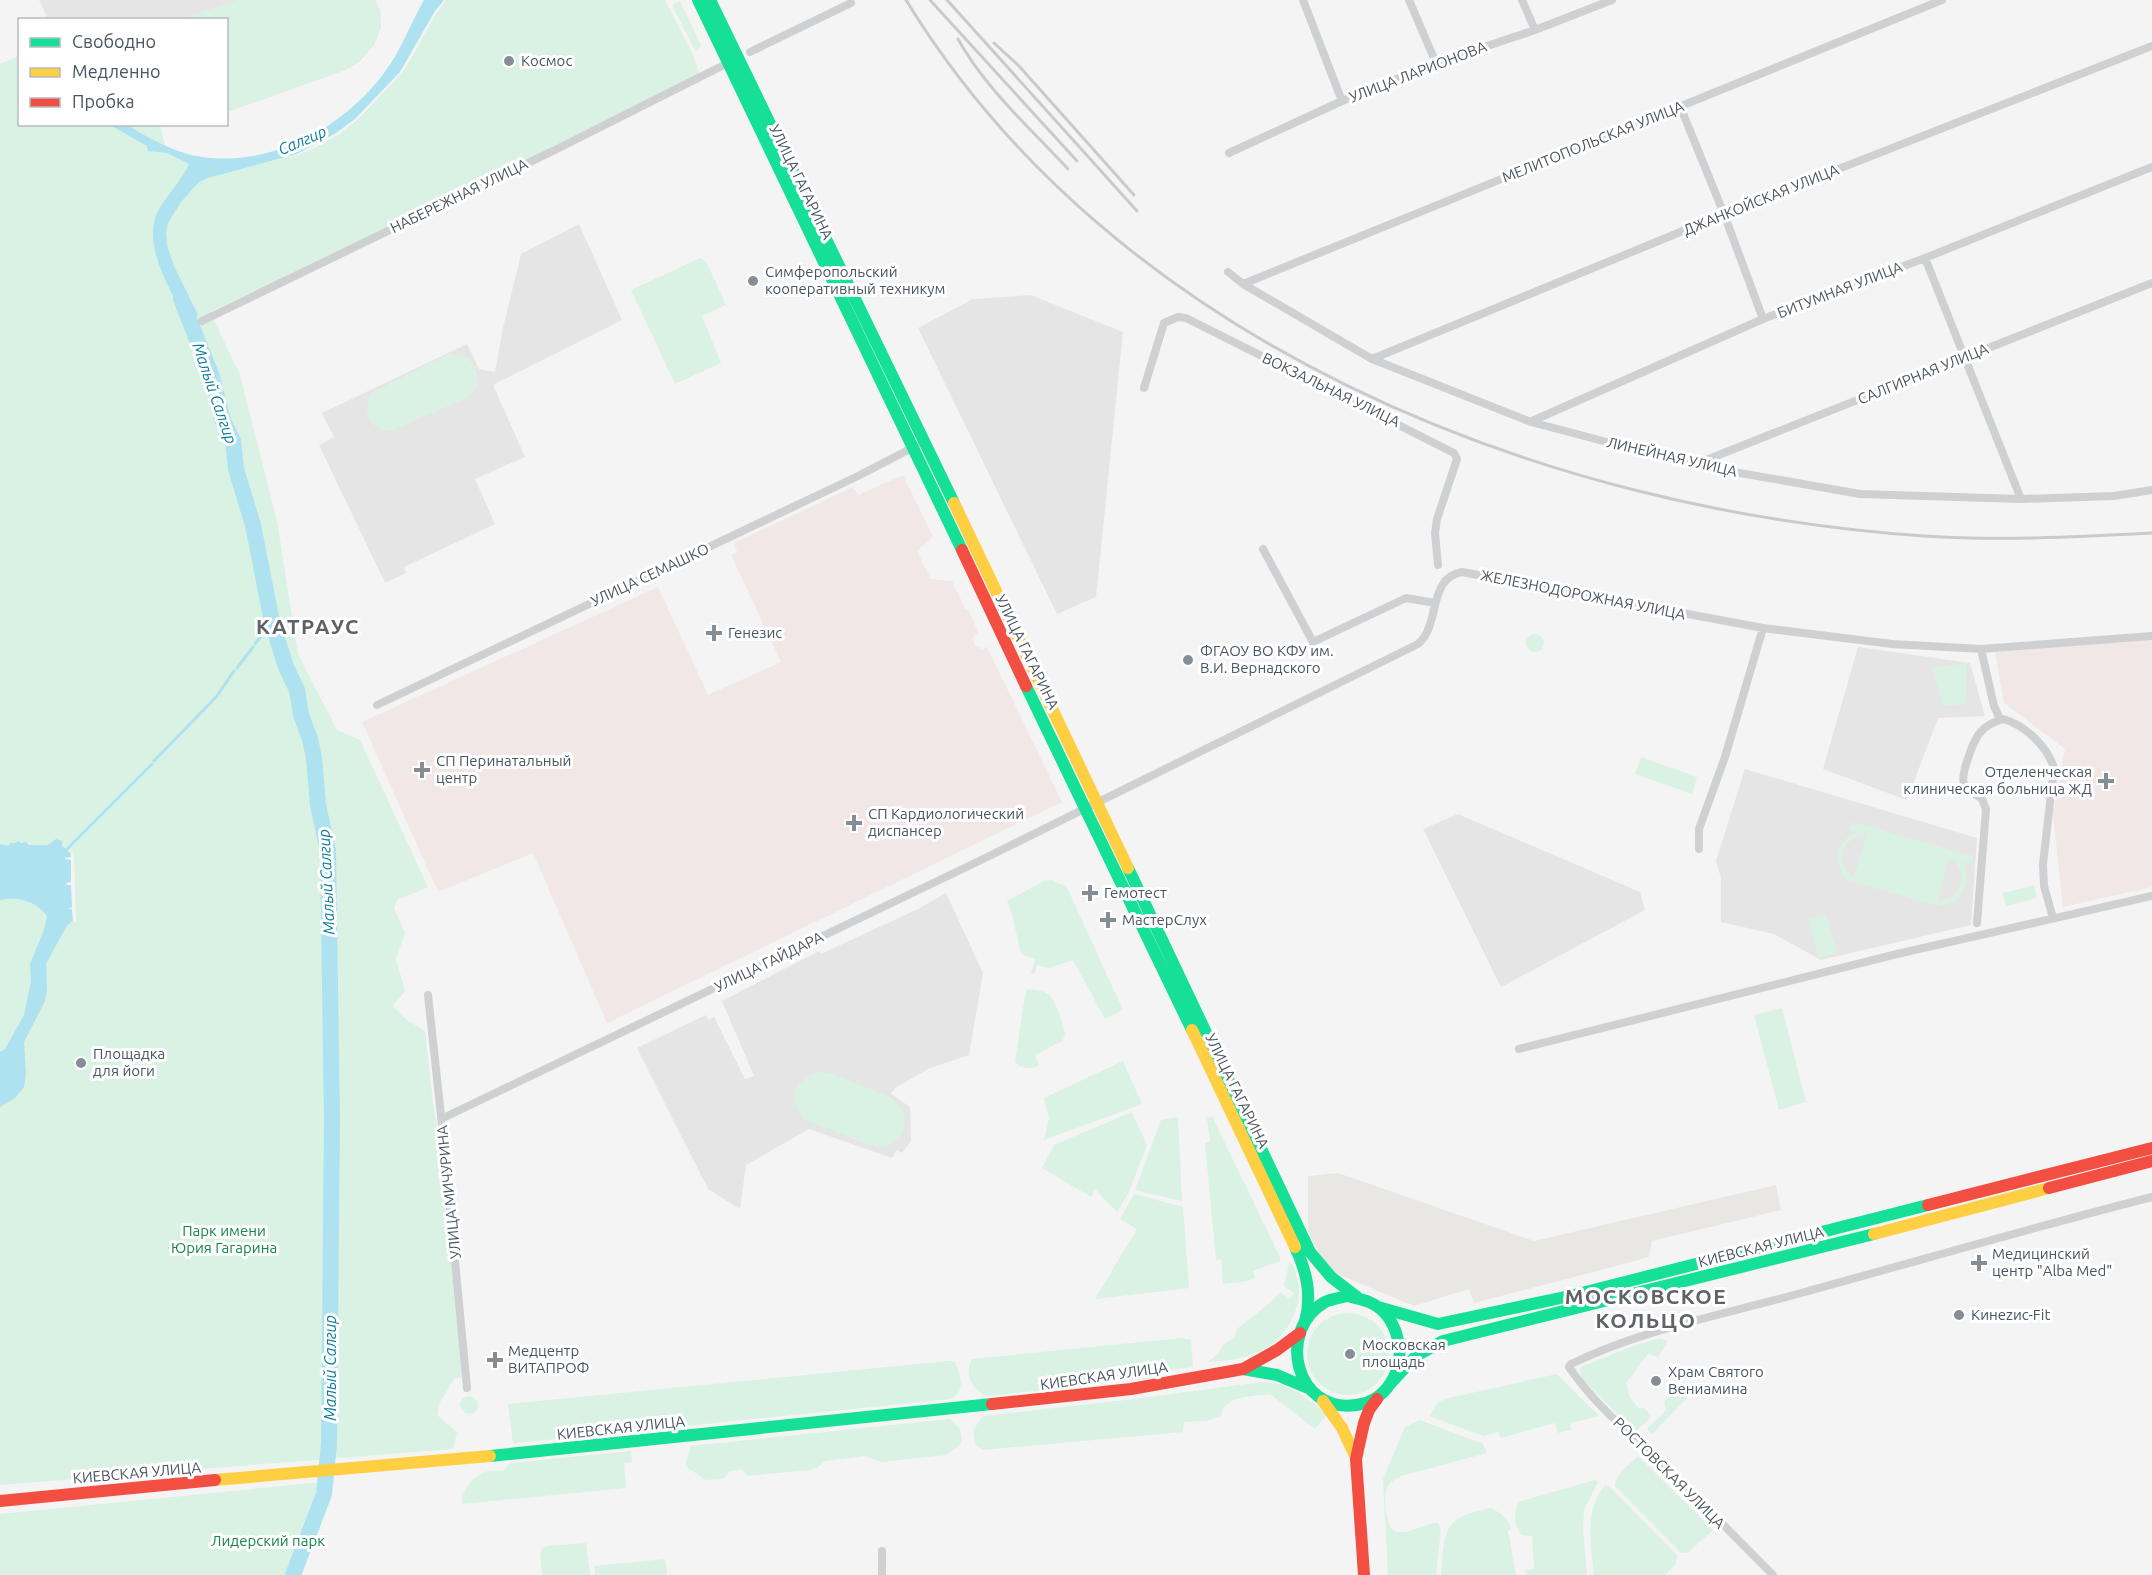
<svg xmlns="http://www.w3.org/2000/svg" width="2152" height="1575" viewBox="0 0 2152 1575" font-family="Ubuntu,sans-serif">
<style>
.commercial{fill:#e8e7e3}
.education{fill:#e6e5e6}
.medical{fill:#f1e7e6}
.green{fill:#d9f2e3;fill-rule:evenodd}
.water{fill:#aee2f0}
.pier{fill:#f4f4f4}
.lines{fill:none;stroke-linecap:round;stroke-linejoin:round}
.stream{stroke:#aee2f0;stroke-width:3}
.river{stroke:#aee2f0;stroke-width:16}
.street{stroke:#ced0d2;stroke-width:8}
.fast{stroke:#16e098;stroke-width:12}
.slow{stroke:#ffcf43;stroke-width:12}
.jam{stroke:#f24e42;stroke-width:12}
.rail{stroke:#c9cacc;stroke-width:3}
.poi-dot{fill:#868d94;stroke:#fff;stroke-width:2}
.labels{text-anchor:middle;stroke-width:6;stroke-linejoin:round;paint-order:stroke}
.poi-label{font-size:15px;fill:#4a5661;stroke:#fff;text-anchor:start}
.street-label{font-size:15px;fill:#4a5661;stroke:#fff}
.park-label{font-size:15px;fill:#17864f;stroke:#fff}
.water-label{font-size:16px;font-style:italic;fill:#0c7c9b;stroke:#fff}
.district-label{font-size:21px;font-weight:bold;letter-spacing:1.5px;fill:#5f6368;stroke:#fff}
</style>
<rect width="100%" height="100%" fill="#f4f4f4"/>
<path class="commercial" d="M1338,1173L1534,1241L1776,1185L1781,1210L1652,1241L1649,1257L1601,1270L1474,1303L1469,1289L1414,1306L1335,1273L1322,1259L1308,1231V1176Z"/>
<path class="education" d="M39,0H375L380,10L381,27L374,45L359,62L345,70L227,112L226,20L48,19Z
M579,224L622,320L493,385L525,457L475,479L495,524L404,567L406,573L385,583L319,445L334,437L322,413L467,344L479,369L495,372L503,328L521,254Z
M1031,295L1123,332L1096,597L1057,614L918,328L973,299Z
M1858,647L1970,663L1985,716L1938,718L1907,800L1823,769Z
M1745,769L1977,838L1971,925L1821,960L1774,934L1721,922V878L1716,861Z
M1458,814L1640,892L1645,910L1501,987L1423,829Z
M946,893L983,973L969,1055L928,1069L895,1088L891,1094L910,1107L911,1141L902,1153L897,1150L892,1158L809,1129L746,1165L740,1209L708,1189L637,1048L706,1015L708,1020L714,1017L745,1079L754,1076L722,1001L819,951L821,954L918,909Z"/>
<path class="medical" d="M903,475L933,537L917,551L931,579L952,581L966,610L968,609L978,632L972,638L975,646L982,649L987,647L1062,802L607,1023L533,853L438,892L362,722L658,587L708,695L781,662L731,555L737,551L734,543L853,487L858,495Z
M2152,640V887L2063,907L2053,814L2065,749L2004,703L1995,652Z"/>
<path class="green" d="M238,0H375C390,28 370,57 345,70L227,112L226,20L180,19Z
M446,0H665L694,57L700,77L210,312L240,375L277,521L298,654L337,730L360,740L428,887L397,900L394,908L405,933L396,959L405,991L393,1006L407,1020L425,1031L434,1111L439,1134L462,1378L454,1379L439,1404L437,1415L457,1432L453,1449L0,1485V64L19,56L20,124L160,125L167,153L189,164L236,169L298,155L313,149L338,135L358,119L395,80L405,69L437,12Z
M680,1L701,45L696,52L672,5Z
M700,258L706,261L726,305L702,316L721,363L675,384L631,290Z
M449,354L465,356L476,367L478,383L475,391L469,397L390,431C369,430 360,409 373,392Z
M1526 643a9 9 0 1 1 18 0a9 9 0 1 1-18 0Z
M1967,663L1966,704L1943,706L1932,668Z
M1641,757L1697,777L1692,794L1635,774Z
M1852,822L1973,856L1971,864L1963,862C1974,883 1961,907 1936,905L1849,881C1832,865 1835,842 1856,832L1849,830ZM1867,834L1854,877V878C1833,863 1842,836 1867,834ZM1949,858C1971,870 1962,901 1937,901Z
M1052,880L1066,887L1069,892L1123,1010L1105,1019L1073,960L1049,968L1037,965L1035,973H1031L1035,959L1021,954L1012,914L1007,901L1044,881Z
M2034,885L2037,898L2006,906L2003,893Z
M1826,914L1837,953L1819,958L1808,919Z
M1031,989C1037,990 1044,991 1049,995C1056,1002 1065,1027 1065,1036L1062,1041L1035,1055L1039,1065C1032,1069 1020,1070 1015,1061L1025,996L1027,990Z
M1782,1008L1806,1102L1779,1110L1754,1015Z
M1123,1061L1142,1104L1044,1140L1049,1119L1044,1098Z
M818,1072L830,1073L890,1097C915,1113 907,1152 873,1146L805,1120C787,1099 793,1081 818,1072Z
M1132,1112L1147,1145L1129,1192L1117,1212L1095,1189L1091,1197L1042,1168L1054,1145Z
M1212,1116L1280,1257V1261L1253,1271L1255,1278C1246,1283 1234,1282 1223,1284L1221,1259L1216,1261L1205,1143L1210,1142L1207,1118Z
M1178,1117L1182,1201L1135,1190L1161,1120Z
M1134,1194L1183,1207L1189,1288L1095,1299L1137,1229L1120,1219Z
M1292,1263C1301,1286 1302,1299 1291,1321C1274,1354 1242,1360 1208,1362L1219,1353L1223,1345L1234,1338L1237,1329L1271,1302L1280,1292L1290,1299L1294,1293L1284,1286L1289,1264Z
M1307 1354a41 41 0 1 1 82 0a41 41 0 1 1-82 0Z
M1182,1338L1191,1340L1193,1367L1154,1372L1152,1378L988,1396C973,1391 963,1375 972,1359Z
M1660,1338L1668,1341L1658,1357L1648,1354L1626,1383L1630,1397L1639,1409L1642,1407L1651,1415L1649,1419L1635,1432L1582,1379L1580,1371L1581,1367L1628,1348Z
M948,1361H954C961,1374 966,1391 951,1399L618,1433L617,1427L557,1433V1439L513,1443L508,1404Z
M1557,1374L1599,1416L1570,1423L1571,1430L1558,1433L1555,1423L1501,1438L1498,1432L1483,1436L1429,1416L1438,1402L1449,1398Z
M1262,1382C1289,1382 1307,1398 1327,1414L1315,1429L1270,1394C1252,1397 1224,1395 1221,1416L1207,1421L1184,1422L1183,1432L983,1450L975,1445L973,1430L983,1416L1126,1400Z
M1682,1382L1693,1392L1652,1434L1647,1429L1666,1410L1664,1402Z
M460 1405a9 9 0 1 1 18 0a9 9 0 1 1-18 0Z
M950,1419L960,1429L962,1441L959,1446L946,1455L881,1462L865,1456L825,1461L817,1468L810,1470L747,1476L742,1469L730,1471L723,1479L706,1480L685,1466L691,1446Z
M1420,1420L1483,1444L1487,1453L1401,1476C1396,1479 1389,1482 1387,1488C1383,1497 1386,1530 1396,1532C1406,1534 1423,1526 1433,1523H1438L1441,1529L1436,1575H1388L1383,1479L1405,1427Z
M631,1451L632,1462L624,1463L626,1488L462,1504C461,1490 474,1475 488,1471C492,1470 498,1471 503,1471L510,1463Z
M1638,1456L1713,1530L1688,1553H1681L1615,1486C1615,1474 1630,1464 1638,1456Z
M1595,1480L1598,1482L1584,1510L1583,1530L1587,1575H1526L1525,1570L1534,1569L1532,1536L1522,1535C1513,1526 1514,1513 1518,1502Z
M323,1482L324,1492L291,1575H0V1514Z
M1605,1485L1609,1486L1677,1555L1676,1564L1665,1575H1594C1591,1545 1584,1511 1605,1485Z
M1491,1508C1500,1512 1509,1519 1511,1529L1508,1531L1516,1575H1441C1445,1529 1442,1518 1491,1508Z
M586,1543L590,1575H542L540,1553L542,1548L548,1546Z
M665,1559L667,1575H595L594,1566Z"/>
<path class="water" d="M424,0H444L435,11L400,72L355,119L336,133L297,154L208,178L199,182L181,202L168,223L166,233L167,245L174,266L198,315L186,321C171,290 141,245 158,211C167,195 182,180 189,164L167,153L148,151L147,146L110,125C115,125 120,124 124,124C131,126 138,132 144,135C159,143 175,151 191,155C264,171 341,131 384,73C401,51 410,24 424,0Z
M56,839L62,841V846L71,854L73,920L66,927L46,964L47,989L45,1001L24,1042L26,1074L24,1087L15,1098L0,1107V1052L5,1049L24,1015L31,981L30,964L44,930L47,916C36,901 19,896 0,900V844L9,846L10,843H16L18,841L21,843L26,842L29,845H48Z"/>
<path class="pier" d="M70,849L74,854L76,921H73L72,909H68L72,907L71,885H67L66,883L71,882V860L65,859V858L71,857Z"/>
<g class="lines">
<path class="stream" d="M255,644L272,622
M237,668L253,647
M154,761L217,696L234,671
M66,850L152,764"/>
<path class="river" d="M181,299L212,377L223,421L233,441L236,469L253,525L272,622L286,667L297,690L301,715L310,739L314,758L318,805L328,851L332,1119L329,1444L324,1494L293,1575"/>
<path class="street" d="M1303,0L1342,101
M1409,0L1436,63
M1522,0L1535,30
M750,52L851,3
M1680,106L1724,214L1763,319
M1229,153L1342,101L1436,63L1535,30L1612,0
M1925,258L2021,499
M1228,272L1243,284L1372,359L1531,422L1694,465L1860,494L2021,499L2114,496L2152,490
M1243,284L1942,0
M202,321L555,150L728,63
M1372,359L1724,214L2152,46
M1144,388L1164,323L1178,317L1186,318L1454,453L1457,459L1437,519L1435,533L1438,565
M1532,421L1763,319L1925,258L2152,167
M1696,464L2152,283
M1263,549L1313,642L1406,598L1435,603
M1981,649L1994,706L2000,719
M377,705L858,476L916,446
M1699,849V829L1725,757L1763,628
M1977,923L1986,809L1982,799C1976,793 1967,793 1964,784C1960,776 1973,742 1979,734C1984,727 1994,721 2003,719C2025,725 2047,746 2054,768L2043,864L2044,886L2053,918
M428,995L443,1134L467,1388
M1519,1049L1897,954L2152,896
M441,1119L977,862L1418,644C1441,625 1427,578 1462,572L1763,628L1892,644L1981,649L2152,636
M882,1575V1551
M1773,1575C1739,1541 1706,1507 1672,1473C1637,1440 1597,1408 1569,1367L1571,1364C1643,1329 1723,1315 1801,1293C1918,1261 2034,1227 2152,1197"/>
<path class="fast" d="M698,0L962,550
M710,0L954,503
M1026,686L1192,1030
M1128,868L1310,1252L1331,1277L1357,1297
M1295,1247C1307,1272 1312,1295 1305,1322
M1347,1296C1354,1298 1362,1299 1369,1302C1396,1313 1407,1352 1394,1377C1386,1393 1373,1403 1356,1405C1295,1414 1276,1330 1325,1302C1331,1299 1340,1298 1347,1296Z
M1378,1307L1438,1324L1570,1296L1928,1205
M1243,1369L1277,1375L1308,1388
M1390,1384L1416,1356L1443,1341L1874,1234
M490,1456L992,1404"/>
<path class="slow" d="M954,503L1128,868
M1192,1030L1295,1247
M1874,1234L2049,1188
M1323,1401L1342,1428L1356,1458
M215,1480L490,1456"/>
<path class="jam" d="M962,550L1026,686
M2049,1188L2152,1161
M1928,1205L2152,1148
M992,1404L1131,1389L1243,1369L1277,1350L1300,1333
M0,1501L215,1480
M1364,1575L1356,1459L1364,1423L1369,1410L1377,1399"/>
<path class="rail" d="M906,0C1114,341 1538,510 1924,536C2000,541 2076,537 2152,533
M930,0L1077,161
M947,0L1137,211
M958,39C985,88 1030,128 1068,169
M994,43L1019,66L1134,195"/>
</g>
<g class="poi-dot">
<circle cx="509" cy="61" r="6"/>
<circle cx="753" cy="281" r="6"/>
<path d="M711 624h6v6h6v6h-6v6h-6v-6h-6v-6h6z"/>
<circle cx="1188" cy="660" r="6"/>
<path d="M419 761h6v6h6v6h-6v6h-6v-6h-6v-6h6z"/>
<path d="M2103 772h6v6h6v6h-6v6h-6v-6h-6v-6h6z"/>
<path d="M851 814h6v6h6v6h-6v6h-6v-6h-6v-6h6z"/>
<path d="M1087 884h6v6h6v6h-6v6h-6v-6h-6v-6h6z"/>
<path d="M1105 911h6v6h6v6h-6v6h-6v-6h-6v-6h6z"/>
<circle cx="81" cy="1063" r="6"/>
<path d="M1976 1254h6v6h6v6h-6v6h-6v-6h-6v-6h6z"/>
<circle cx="1959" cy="1315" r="6"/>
<circle cx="1350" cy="1354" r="6"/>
<path d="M492 1351h6v6h6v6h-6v6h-6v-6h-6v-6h6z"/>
<circle cx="1656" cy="1381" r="6"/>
</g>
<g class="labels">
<g class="poi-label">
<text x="521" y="66">Космос</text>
<text x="765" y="277">Симферопольский<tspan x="765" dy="17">кооперативный техникум</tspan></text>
<text x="728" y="638">Генезис</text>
<text x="1200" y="656">ФГАОУ ВО КФУ им.<tspan x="1200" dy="17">В.И. Вернадского</tspan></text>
<text x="436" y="766">СП Перинатальный<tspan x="436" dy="17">центр</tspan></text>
<text x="2092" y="777" text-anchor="end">Отделенческая<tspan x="2092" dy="17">клиническая больница ЖД</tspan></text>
<text x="868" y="819">СП Кардиологический<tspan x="868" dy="17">диспансер</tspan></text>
<text x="1104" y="898">Гемотест</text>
<text x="1122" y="925">МастерСлух</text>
<text x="93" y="1059">Площадка<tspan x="93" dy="17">для йоги</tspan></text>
<text x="1992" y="1259">Медицинский<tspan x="1992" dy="17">центр "Alba Med"</tspan></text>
<text x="1971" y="1320">Кинеzис-Fit</text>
<text x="1362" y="1350">Московская<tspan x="1362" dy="17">площадь</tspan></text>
<text x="508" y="1356">Медцентр<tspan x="508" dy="17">ВИТАПРОФ</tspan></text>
<text x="1668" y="1377">Храм Святого<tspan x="1668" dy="17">Вениамина</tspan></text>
</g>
<g class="street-label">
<text transform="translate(1418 72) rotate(-21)" y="5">УЛИЦА ЛАРИОНОВА</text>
<text transform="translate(1593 142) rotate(-22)" y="5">МЕЛИТОПОЛЬСКАЯ УЛИЦА</text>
<text transform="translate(801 182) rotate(64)" y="5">УЛИЦА ГАГАРИНА</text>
<text transform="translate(459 196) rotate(-26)" y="5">НАБЕРЕЖНАЯ УЛИЦА</text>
<text transform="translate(1761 200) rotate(-22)" y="5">ДЖАНКОЙСКАЯ УЛИЦА</text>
<text transform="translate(1840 290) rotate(-21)" y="5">БИТУМНАЯ УЛИЦА</text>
<text transform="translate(1923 374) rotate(-22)" y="5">САЛГИРНАЯ УЛИЦА</text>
<text transform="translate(1331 390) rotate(26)" y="5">ВОКЗАЛЬНАЯ УЛИЦА</text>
<text transform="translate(1672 457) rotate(13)" y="5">ЛИНЕЙНАЯ УЛИЦА</text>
<text transform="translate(650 575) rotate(-25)" y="5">УЛИЦА СЕМАШКО</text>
<text transform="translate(1583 595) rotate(11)" y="5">ЖЕЛЕЗНОДОРОЖНАЯ УЛИЦА</text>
<text transform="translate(1027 652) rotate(64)" y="5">УЛИЦА ГАГАРИНА</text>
<text transform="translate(769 962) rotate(-26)" y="5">УЛИЦА ГАЙДАРА</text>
<text transform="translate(1237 1091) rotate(64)" y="5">УЛИЦА ГАГАРИНА</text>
<text transform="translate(449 1192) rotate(-96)" y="5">УЛИЦА МИЧУРИНА</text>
<text transform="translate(1761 1247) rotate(-14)" y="5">КИЕВСКАЯ УЛИЦА</text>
<text transform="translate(1104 1376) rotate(-8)" y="5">КИЕВСКАЯ УЛИЦА</text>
<text transform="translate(621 1428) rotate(-6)" y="5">КИЕВСКАЯ УЛИЦА</text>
<text transform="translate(137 1473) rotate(-5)" y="5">КИЕВСКАЯ УЛИЦА</text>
<text transform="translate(1669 1473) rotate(45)" y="5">РОСТОВСКАЯ УЛИЦА</text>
</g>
<g class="park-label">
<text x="224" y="1236">Парк имени<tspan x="224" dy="17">Юрия Гагарина</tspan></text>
<text x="268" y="1546">Лидерский парк</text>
</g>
<g class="water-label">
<text transform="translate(302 140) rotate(-23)" y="6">Салгир</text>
<text transform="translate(215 393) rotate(71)" y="6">Малый Салгир</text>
<text transform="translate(326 882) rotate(-93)" y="6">Малый Салгир</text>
<text transform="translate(330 1368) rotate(-90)" y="6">Малый Салгир</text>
</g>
<g class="district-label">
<text x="308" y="634">КАТРАУС</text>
<text x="1646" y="1304">МОСКОВСКОЕ<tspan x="1646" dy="24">КОЛЬЦО</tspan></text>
</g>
</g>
<rect x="18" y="18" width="210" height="108" fill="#ffffff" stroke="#b7bbc0" stroke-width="1.5"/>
<rect x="30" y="38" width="30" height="9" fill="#16e098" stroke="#b7bbc0" stroke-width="1.5"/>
<text x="72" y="48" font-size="18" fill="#4a5661">Свободно</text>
<rect x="30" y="68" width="30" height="9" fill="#ffcf43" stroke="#b7bbc0" stroke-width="1.5"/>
<text x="72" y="78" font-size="18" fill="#4a5661">Медленно</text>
<rect x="30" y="98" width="30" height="9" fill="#f24e42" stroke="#b7bbc0" stroke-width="1.5"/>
<text x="72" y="108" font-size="18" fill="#4a5661">Пробка</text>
</svg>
